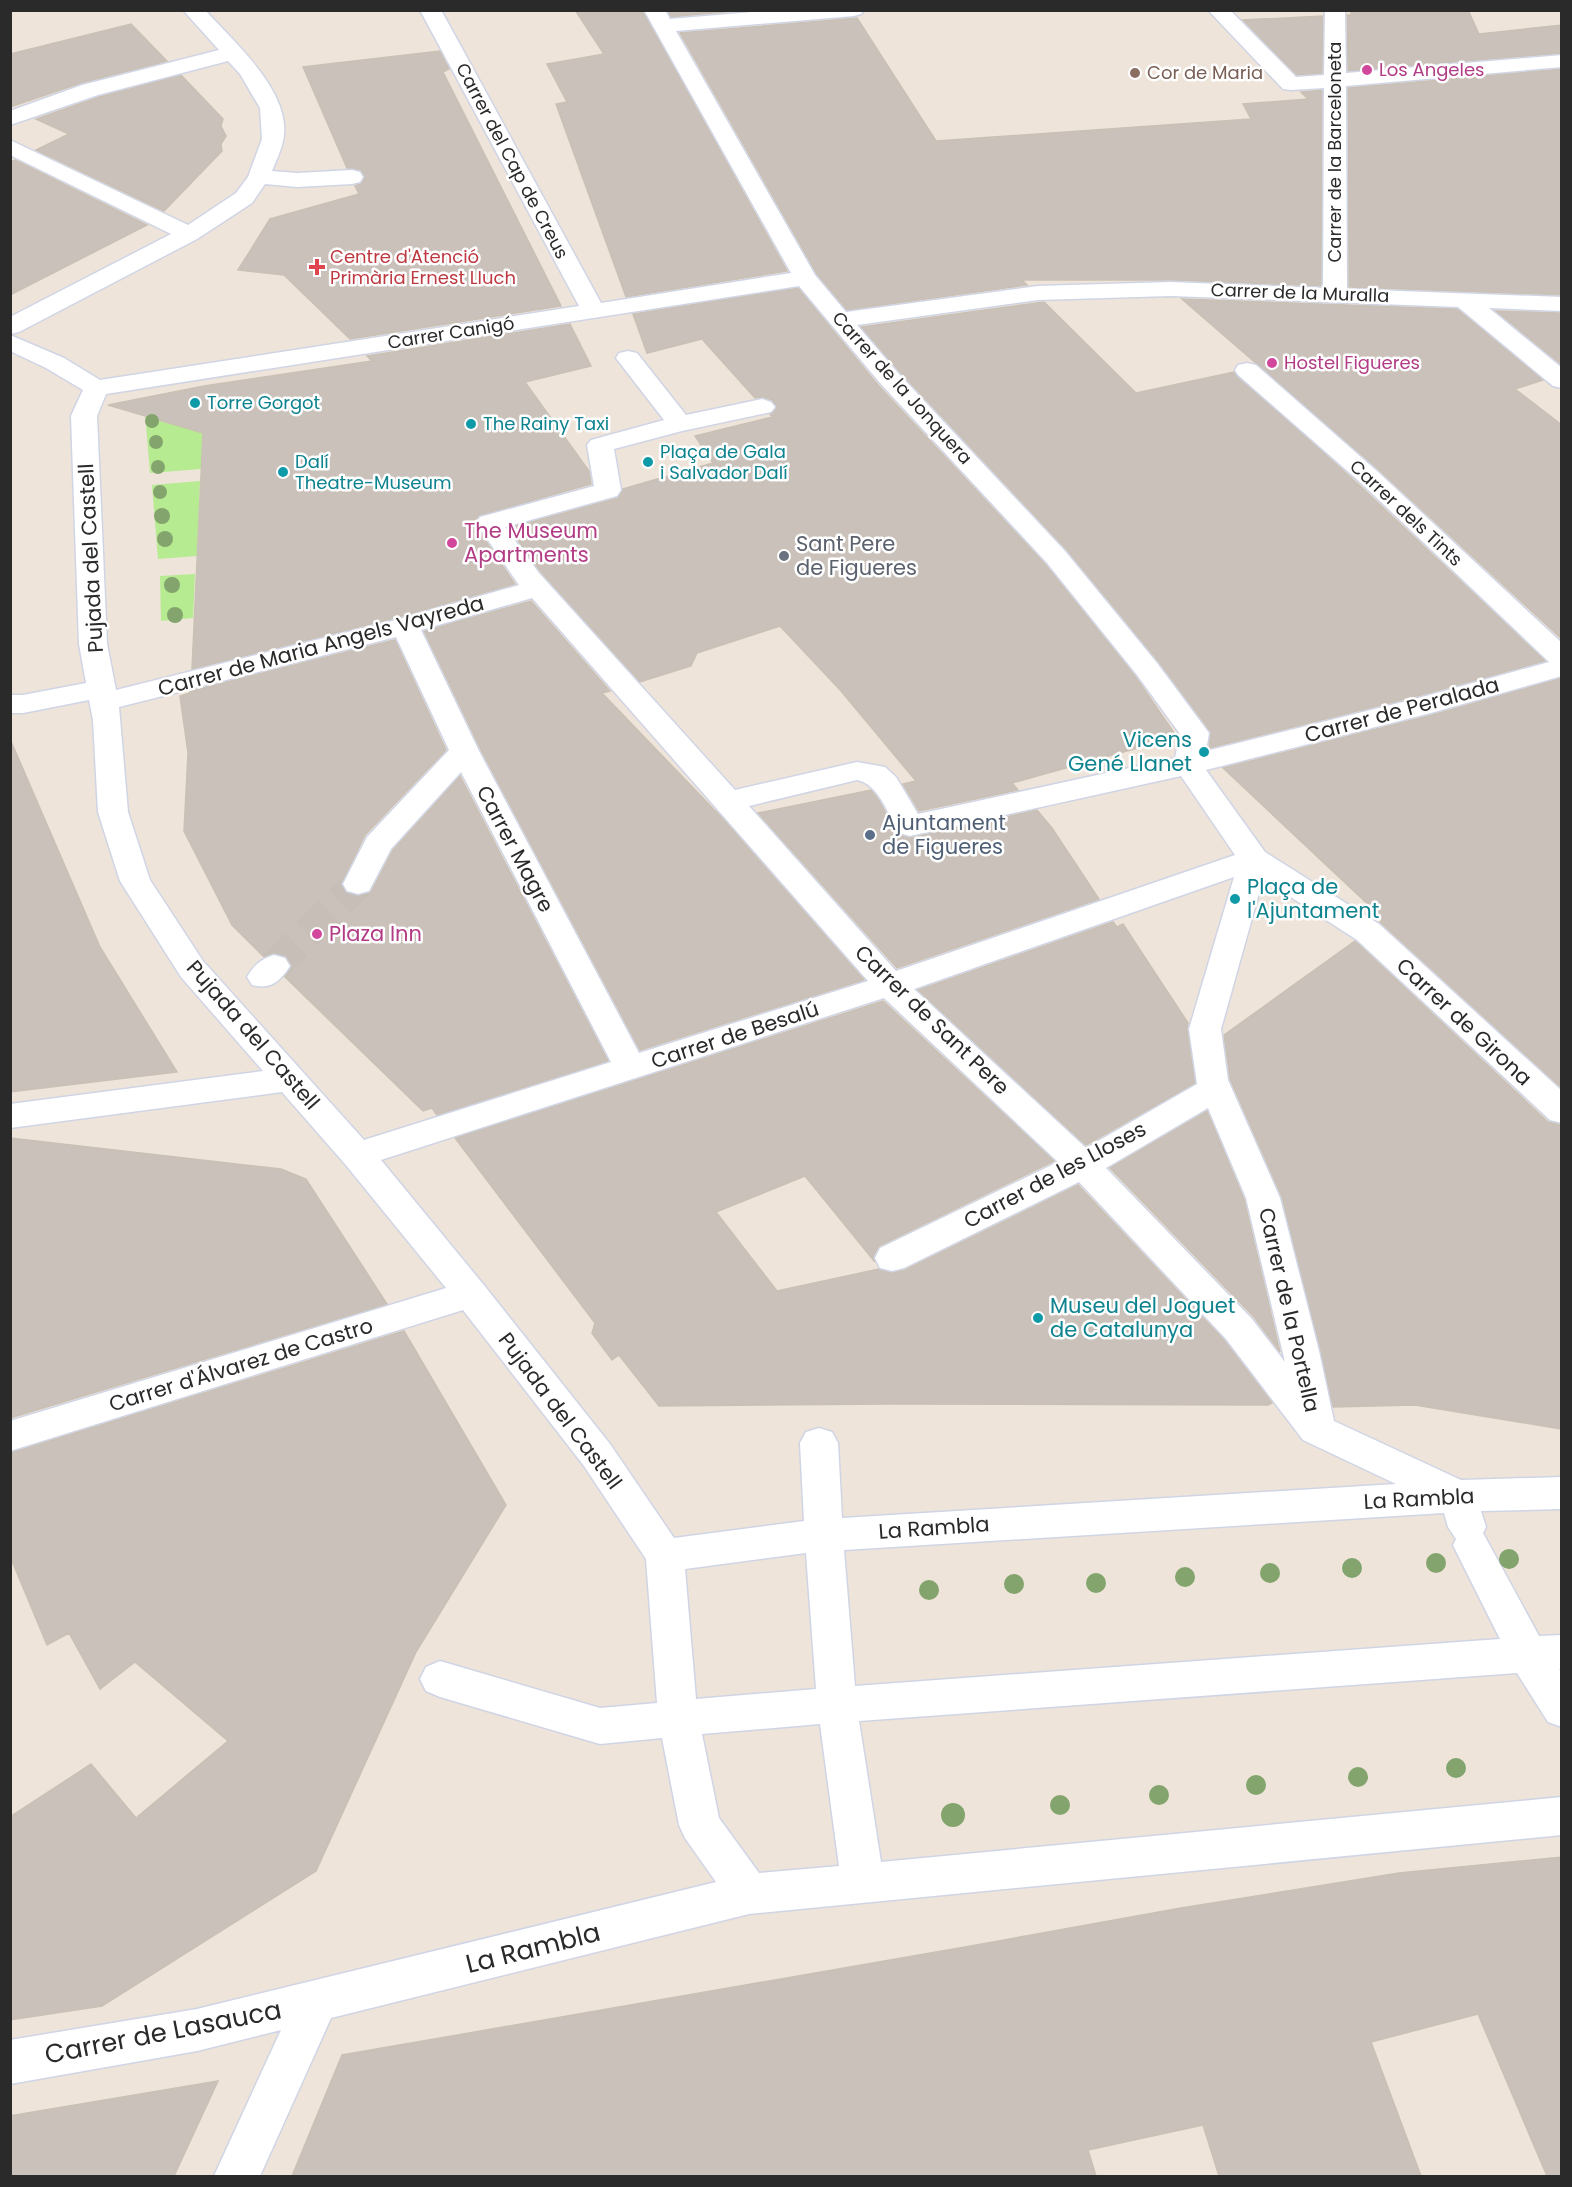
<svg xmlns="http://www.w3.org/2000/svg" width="1572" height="2187" viewBox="0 0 1572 2187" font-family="Poppins,sans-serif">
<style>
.green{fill:#b6eb91}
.building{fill:#c9c1ba;stroke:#cac0b4;stroke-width:1.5}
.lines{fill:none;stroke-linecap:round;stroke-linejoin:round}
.minor-tunnel{stroke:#c7bfb7;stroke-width:31;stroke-dasharray:31 15;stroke-linecap:butt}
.minor-casing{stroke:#d0d5e5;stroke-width:3}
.minor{fill:#fff;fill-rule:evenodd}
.tree{fill:#83a46c}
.hotel-dot{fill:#d1479c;stroke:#fff;stroke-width:2}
.education-dot{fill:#8d6e63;stroke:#fff;stroke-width:2}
.health-dot{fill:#e0444e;stroke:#fff;stroke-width:2}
.culture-dot{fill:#0f9aa8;stroke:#fff;stroke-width:2}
.worship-dot{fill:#6b7280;stroke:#fff;stroke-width:2}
.service-dot{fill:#5c6f8a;stroke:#fff;stroke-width:2}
.labels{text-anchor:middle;stroke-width:5;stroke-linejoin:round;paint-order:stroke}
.far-hotel-label{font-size:18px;fill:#b23c85;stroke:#fff;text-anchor:start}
.far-education-label{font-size:18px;fill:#785e54;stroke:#fff;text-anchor:start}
.far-street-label{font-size:18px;fill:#2a2a2a;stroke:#fff}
.far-health-label{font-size:18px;fill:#be3a42;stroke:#fff;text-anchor:start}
.far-culture-label{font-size:18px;fill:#0d838f;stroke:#fff;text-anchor:start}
.hotel-label{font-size:21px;fill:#b23c85;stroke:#fff;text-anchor:start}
.worship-label{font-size:21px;fill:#5b616d;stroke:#fff;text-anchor:start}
.street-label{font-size:21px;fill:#2a2a2a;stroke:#fff}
.culture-label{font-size:21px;fill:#0d838f;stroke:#fff;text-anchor:start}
.service-label{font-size:21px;fill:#4e5e75;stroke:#fff;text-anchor:start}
.near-street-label{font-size:26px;fill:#2a2a2a;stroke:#fff}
</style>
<rect width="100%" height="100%" fill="#eee4da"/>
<path class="green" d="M145,412L163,422L173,424L203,419L201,469L150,473Z
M200,481L197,556L158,559L152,485Z
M195,574L193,618L161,621L160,576Z"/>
<path class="building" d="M575,10H642L787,271L626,297L556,104L567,102L547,64L604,54Z
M668,10H743L671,17Z
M1351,10H1468L1479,34L1562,25V53L1348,71L1347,15H1351Z
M1323,16L1322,73L1297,75L1243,20Z
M857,18L936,141L1251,119L1243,104L1308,99L1301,92L1322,90L1321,286L1171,280H1022L1027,285L847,310L817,274L680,33Z
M131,24L167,61L81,83L10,107V54Z
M440,51L449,69L443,72L561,306L350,339L284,275L238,270L270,219L359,194L355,186L362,183L365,178L361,170L347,168L303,67Z
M1562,69V295L1349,287L1348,88Z
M181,75L223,119L221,126L226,136L221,144L222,151L164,211L36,150L69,134L36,119L99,97Z
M15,160L147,225L10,295V162Z
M798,288L878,385L1045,564L1135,676L1177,737L1012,783L1018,790L919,811L903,784L916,781L841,691L780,626L697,653L691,666L640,682L541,572L509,528L618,498L623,489L713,463L695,436L772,417L770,414L777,408L772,400L763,397L755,398L702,339L647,353L633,314Z
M1182,299L1457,309L1543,380L1515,389L1562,425V639L1379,470Z
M1044,302L1136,393L1234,372L1358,484L1545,661L1414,697L1209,748L1211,732L1159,662L1067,550L900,372L861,327Z
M1496,311L1562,313V365Z
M570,324L591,366L525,382L589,471L591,484L478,516L474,524L515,584L395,618L192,669L203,433L108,405L204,386L372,361L367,356Z
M531,601L610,691L602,693L723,819L864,980L640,1050L481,750L424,631Z
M395,640L446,750L365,835L341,885L346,893L357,896L371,892L393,850L460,776L608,1061L437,1115L432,1108L423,1111L285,977L292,967L287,957L275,953L264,957L232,925L184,831L188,753L180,696L190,693V691Z
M1562,678V1088L1380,922L1382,921L1372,910H1374L1223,768L1432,715Z
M10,739L100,947L177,1072L10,1092Z
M871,790L880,802L897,834L909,838L1037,810L1052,828L1099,899L897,968L758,813Z
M1113,922L1117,927L1123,924L1188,1023L1187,1029L1195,1083L1086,1145L918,990Z
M1355,941L1548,1122L1562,1125V1429L1415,1405L1333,1407L1282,1197L1230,1079L1224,1035Z
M883,1001L1054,1161L879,1246L873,1257L875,1262L805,1176L716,1212L777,1291L879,1269L891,1273L905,1270L1078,1185L1224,1340L1272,1403L1268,1405L888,1404L659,1406L619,1355L612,1360L592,1333L595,1323L455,1138Z
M1207,1111L1244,1199L1280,1352L1254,1317L1110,1168Z
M10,1138L281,1169L306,1179L387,1304L10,1418Z
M404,1331L506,1505L416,1652L316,1871L102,2006L10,2020V1817L91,1764L136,1818L228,1741L135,1662L100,1689L69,1633L47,1645L10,1556V1453Z
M1562,1857V2176H1547L1478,2014L1371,2042L1421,2176H1219L1203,2125L1088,2150L1096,2176H292L342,2055L965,1947L1181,1908L1399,1873Z
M218,2081L174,2176H10V2116Z"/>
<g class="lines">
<path class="minor-tunnel" d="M274,966L358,884"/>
<g class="minor-casing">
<path id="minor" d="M183,10H205C233,41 294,94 283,141C281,151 276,161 272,171L297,173L352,170L360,172L363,177L360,182L352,184L297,187L265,184L252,203L197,239L19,332L10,334V317L171,234L10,155V140L188,225L236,193L248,177L262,139L260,108L240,74L228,61L98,95L10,125V111L82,85L219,50Z
M420,10H441L601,303L791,273L644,10H665L670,19L775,10H864L861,14L854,16L676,31L815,275L846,312L1038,286L1171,282L1323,288L1324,88L1291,90L1283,89L1208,10H1230L1296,77L1324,75L1325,10H1345L1346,73L1562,55V67L1346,86L1347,289L1562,297V311L1489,308L1562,368V388L1553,386L1458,307L1171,296L1038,300L857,325L898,373L1065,551L1157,663L1209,733L1206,751L1415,699L1549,662L1360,482L1238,375L1235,370L1238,365L1247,363L1256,365L1378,472L1562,643V676L1431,713L1206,770L1265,852L1379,924L1562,1091V1123L1550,1120L1357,940L1263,879L1221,1029L1228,1080L1280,1198L1319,1351L1334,1421L1461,1480L1562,1477V1509L1481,1511L1486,1527L1483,1533L1539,1636L1562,1635V1669H1559L1562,1673V1727L1548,1722L1517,1673L859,1721L881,1862L1562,1797V1835L749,1914L331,2018L260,2176H214L281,2030L197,2051L10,2084V2040L197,2009L716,1882L685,1838L679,1825L662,1738L600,1744L440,1697L426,1691L420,1679L426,1667L440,1661L600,1708L657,1703L646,1559L584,1466L463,1310L10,1451V1421L446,1288L345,1164L282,1092L10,1128V1104L263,1071L181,977L120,881L98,812L93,720L89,700L23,713H10V695H23L86,683L79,644L71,416L83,390L46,368L10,351V335L64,358L100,380L579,306ZM799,286L880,383L1047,563L1137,675L1180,734L1175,758L918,814L896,777L885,767L857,762L735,790L539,573L505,527L617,496L621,490L614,449L682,431L771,412L775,407L771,402L762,399L686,415L637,353L628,351L619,353L616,358L664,420L591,440L587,445L594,486L480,517L476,523L519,585L396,620L116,690L107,644L97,416L106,394ZM532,598L868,981L639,1053L479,751L421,630ZM396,637L449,750L367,837L343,884L347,891L358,894L369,891L391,849L461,772L611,1062L364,1140L203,961L150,880L128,812L119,707ZM1181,776L1235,855L896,971L749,806L857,780C879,784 888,815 899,833L910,836ZM1234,877L1189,1029L1197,1084L1086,1148L914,989ZM884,998L1058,1162L880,1248L875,1258L880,1268L892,1271L904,1268L1079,1182L1226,1339L1303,1440L1396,1484L842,1518L838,1443L832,1432L819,1428L806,1432L800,1443L804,1521L674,1538L610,1444L483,1284L381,1160ZM1208,1108L1246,1198L1285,1362L1252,1319L1106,1168ZM1444,1513L1448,1527L1456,1539L1453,1545L1500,1639L855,1686L844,1550ZM806,1553L816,1689L696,1699L685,1569ZM820,1724L839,1866L759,1873L719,1818L702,1734Z
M274,955L285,958L290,966C280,982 270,990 252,985L247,977C254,965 261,959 274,955Z"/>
</g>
<use href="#minor" class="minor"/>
</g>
<g class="tree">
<circle cx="152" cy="421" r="7"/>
<circle cx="156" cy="442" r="7"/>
<circle cx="158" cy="467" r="7"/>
<circle cx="160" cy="492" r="7"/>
<circle cx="162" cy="516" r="8"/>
<circle cx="165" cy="539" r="8"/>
<circle cx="172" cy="585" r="8"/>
<circle cx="175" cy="615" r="8"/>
<circle cx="1509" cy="1559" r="10"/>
<circle cx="1436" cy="1563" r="10"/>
<circle cx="1352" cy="1568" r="10"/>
<circle cx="1270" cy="1573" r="10"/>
<circle cx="1185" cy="1577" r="10"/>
<circle cx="1096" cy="1583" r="10"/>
<circle cx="1014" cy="1584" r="10"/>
<circle cx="929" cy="1590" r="10"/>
<circle cx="1456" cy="1768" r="10"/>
<circle cx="1358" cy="1777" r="10"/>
<circle cx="1256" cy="1785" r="10"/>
<circle cx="1159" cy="1795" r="10"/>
<circle cx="1060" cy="1805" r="10"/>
<circle cx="953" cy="1815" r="12"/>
</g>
<g class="hotel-dot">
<circle cx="1367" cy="70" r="6"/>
<circle cx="1272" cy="363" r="6"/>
<circle cx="452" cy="543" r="6"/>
<circle cx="317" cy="934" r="6"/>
</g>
<circle class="education-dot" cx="1135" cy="73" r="6"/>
<path class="health-dot" d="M314 258h6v6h6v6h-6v6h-6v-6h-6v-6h6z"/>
<g class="culture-dot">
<circle cx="195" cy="403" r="6"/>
<circle cx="471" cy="424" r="6"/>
<circle cx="648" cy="462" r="6"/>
<circle cx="283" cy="472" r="6"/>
<circle cx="1204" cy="752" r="6"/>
<circle cx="1235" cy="899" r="6"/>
<circle cx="1038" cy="1318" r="6"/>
</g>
<circle class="worship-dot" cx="784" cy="556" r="6"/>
<circle class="service-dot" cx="870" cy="835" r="6"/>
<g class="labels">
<g class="far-hotel-label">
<text x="1379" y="76">Los Angeles</text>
<text x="1284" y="369">Hostel Figueres</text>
</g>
<g class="far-education-label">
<text x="1147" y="79">Cor de Maria</text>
</g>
<g class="far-street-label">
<text transform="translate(1335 152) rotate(-90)" y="6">Carrer de la Barceloneta</text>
<text transform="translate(512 161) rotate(62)" y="6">Carrer del Cap de Creus</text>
<text transform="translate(1300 293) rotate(2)" y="6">Carrer de la Muralla</text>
<text transform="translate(451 333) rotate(-9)" y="6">Carrer Canigó</text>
<text transform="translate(902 388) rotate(48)" y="6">Carrer de la Jonquera</text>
<text transform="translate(1406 513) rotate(43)" y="6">Carrer dels Tints</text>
</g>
<g class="far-health-label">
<text x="330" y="263">Centre d'Atenció<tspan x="330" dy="21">Primària Ernest Lluch</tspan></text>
</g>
<g class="far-culture-label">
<text x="207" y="409">Torre Gorgot</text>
<text x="483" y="430">The Rainy Taxi</text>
<text x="660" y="458">Plaça de Gala<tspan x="660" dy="21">i Salvador Dalí</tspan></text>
<text x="295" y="468">Dalí<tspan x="295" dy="21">Theatre-Museum</tspan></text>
</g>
<g class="hotel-label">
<text x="464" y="538">The Museum<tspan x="464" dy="24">Apartments</tspan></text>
<text x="329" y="941">Plaza Inn</text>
</g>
<g class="worship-label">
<text x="796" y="551">Sant Pere<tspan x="796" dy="24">de Figueres</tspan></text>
</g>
<g class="street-label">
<text transform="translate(91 558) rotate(-93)" y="7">Pujada del Castell</text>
<text transform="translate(321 646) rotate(-15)" y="7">Carrer de Maria Angels Vayreda</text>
<text transform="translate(1402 710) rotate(-15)" y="7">Carrer de Peralada</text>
<text transform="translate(515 849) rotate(62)" y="7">Carrer Magre</text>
<text transform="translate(932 1020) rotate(44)" y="7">Carrer de Sant Pere</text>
<text transform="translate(1464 1022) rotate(43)" y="7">Carrer de Girona</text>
<text transform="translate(253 1035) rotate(49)" y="7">Pujada del Castell</text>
<text transform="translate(735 1035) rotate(-18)" y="7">Carrer de Besalú</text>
<text transform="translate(1055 1175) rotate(-28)" y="7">Carrer de les Lloses</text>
<text transform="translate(1289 1310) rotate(77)" y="7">Carrer de la Portella</text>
<text transform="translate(241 1365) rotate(-17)" y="7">Carrer d'Álvarez de Castro</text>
<text transform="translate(560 1411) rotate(53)" y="7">Pujada del Castell</text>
<text transform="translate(1419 1499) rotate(-3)" y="7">La Rambla</text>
<text transform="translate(934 1528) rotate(-4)" y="7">La Rambla</text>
</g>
<g class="culture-label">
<text x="1192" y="747" text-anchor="end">Vicens<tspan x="1192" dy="24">Gené Llanet</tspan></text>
<text x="1247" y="894">Plaça de<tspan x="1247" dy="24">l'Ajuntament</tspan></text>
<text x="1050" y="1313">Museu del Joguet<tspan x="1050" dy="24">de Catalunya</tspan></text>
</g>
<g class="service-label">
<text x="882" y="830">Ajuntament<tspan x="882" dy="24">de Figueres</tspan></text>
</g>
<g class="near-street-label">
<text transform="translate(533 1948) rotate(-14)" y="9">La Rambla</text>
<text transform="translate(163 2032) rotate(-11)" y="9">Carrer de Lasauca</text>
</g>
</g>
<rect width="1572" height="2187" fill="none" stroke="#2a2a2a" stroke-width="24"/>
</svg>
